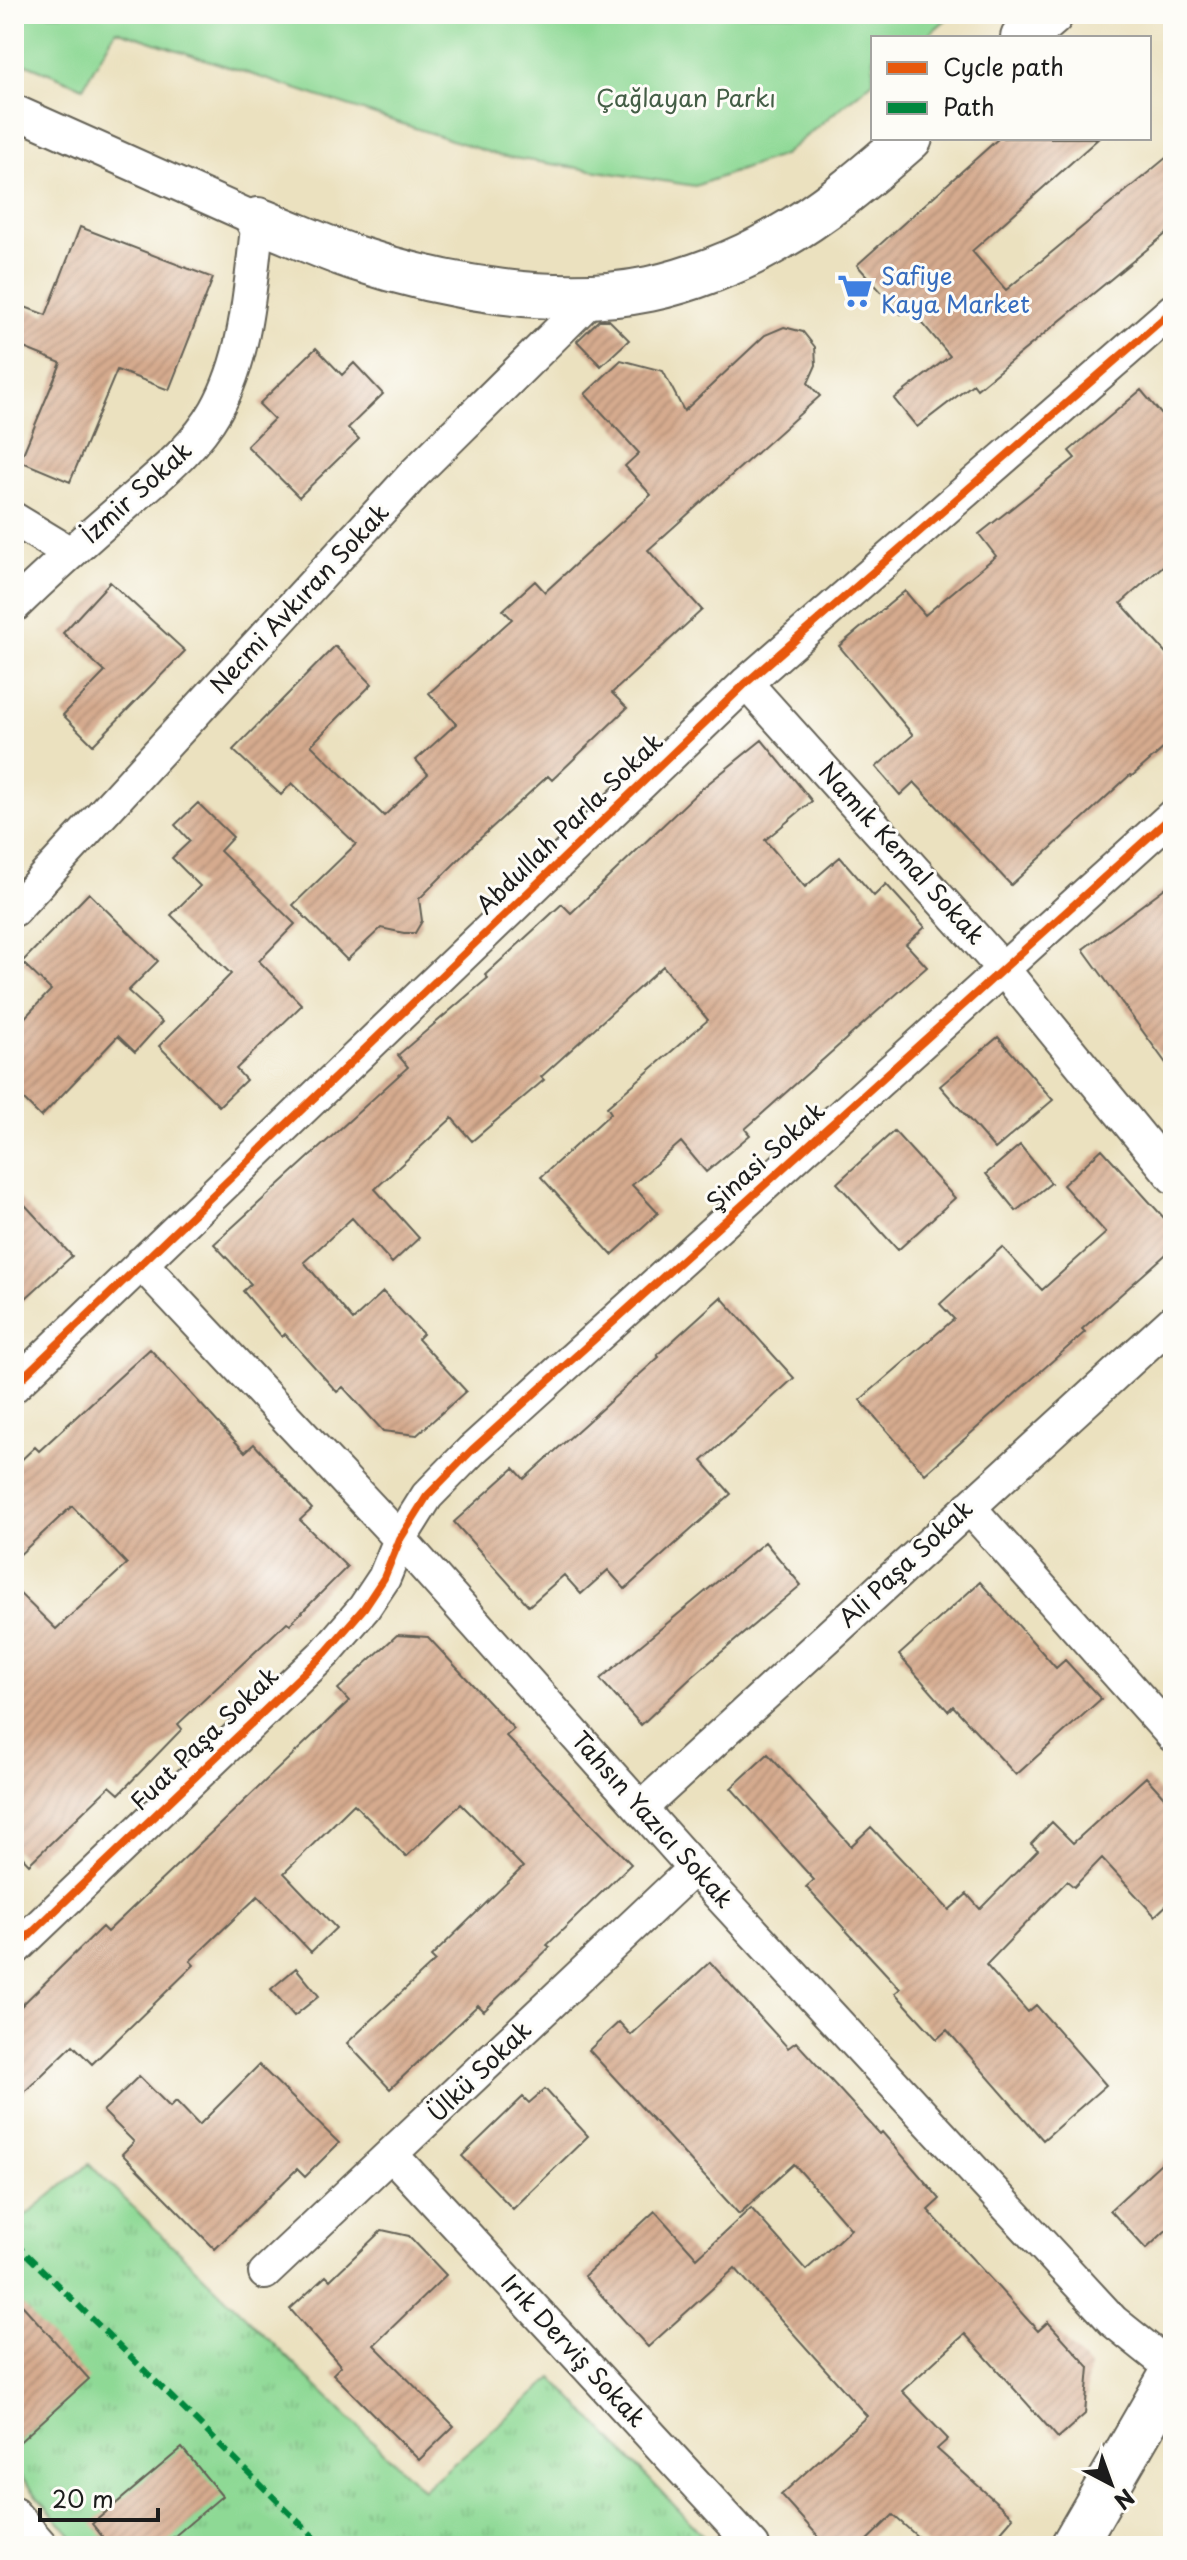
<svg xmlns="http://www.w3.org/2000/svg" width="1187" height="2560" viewBox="0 0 1187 2560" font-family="'Playpen Sans',sans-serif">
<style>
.grass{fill:url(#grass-tufts);stroke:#557a58;stroke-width:2}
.park{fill:#8ed995;stroke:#557a58;stroke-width:2}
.building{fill:url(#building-hatch)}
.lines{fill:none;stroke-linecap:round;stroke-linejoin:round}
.street-casing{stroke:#646155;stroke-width:36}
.secondary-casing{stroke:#646155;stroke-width:48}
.street{stroke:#fff;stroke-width:32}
.secondary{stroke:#fff;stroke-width:44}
.quiet{stroke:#00873e;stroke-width:6;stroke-dasharray:12 6;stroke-linecap:butt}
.cycleway-casing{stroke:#fdfcf7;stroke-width:13}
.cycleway{stroke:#e8590c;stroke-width:8}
.labels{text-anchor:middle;stroke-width:6;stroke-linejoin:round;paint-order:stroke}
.park-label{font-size:24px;fill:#445e46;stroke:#fdfcf7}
.shop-label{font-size:24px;fill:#366cbe;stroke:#fdfcf7;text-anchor:start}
.street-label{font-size:24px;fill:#1c1c1c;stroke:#fdfcf7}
</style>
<defs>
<pattern id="grass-tufts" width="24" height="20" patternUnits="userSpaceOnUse" patternTransform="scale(2)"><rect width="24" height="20" fill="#8ed995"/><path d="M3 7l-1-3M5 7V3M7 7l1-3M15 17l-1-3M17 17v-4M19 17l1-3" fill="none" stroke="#7aba80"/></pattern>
<pattern id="building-hatch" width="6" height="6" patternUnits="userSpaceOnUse" patternTransform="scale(2)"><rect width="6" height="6" fill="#d5aa8e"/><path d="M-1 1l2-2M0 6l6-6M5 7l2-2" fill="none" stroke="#b6927a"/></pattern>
</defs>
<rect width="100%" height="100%" fill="#fdfcf7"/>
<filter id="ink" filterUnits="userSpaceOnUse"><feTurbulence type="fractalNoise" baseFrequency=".0125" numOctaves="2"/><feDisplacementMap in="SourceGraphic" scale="16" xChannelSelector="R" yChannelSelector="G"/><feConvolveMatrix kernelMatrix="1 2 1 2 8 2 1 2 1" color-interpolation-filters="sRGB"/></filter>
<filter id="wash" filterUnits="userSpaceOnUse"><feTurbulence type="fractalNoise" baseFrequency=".006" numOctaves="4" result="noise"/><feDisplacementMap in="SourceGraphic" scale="32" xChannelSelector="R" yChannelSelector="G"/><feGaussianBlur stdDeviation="1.8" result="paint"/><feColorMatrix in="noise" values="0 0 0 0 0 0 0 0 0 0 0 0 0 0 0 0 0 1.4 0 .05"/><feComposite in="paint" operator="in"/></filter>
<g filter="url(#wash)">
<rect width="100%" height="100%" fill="#ebe1bf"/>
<path class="grass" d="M89,2164L423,2490L553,2378L713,2546H80L14,2469V2206L25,2216Z"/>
<path class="park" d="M14,14H541L553,20L560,14H953L924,38H873V81L783,155L695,186L500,156L116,30L83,87L14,59Z"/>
<g id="blocks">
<path class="building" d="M999,138H1099L972,251L1006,290L1173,152V228L977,389L973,384L917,427L894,399L950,356L909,307L901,314L857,265Z
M80,227L213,278L169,390L117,370L70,482L20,461L61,363L14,344V303L46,315Z
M599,320H609L629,340L601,366L577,341Z
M784,327L803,332L815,347L816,365L808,383L820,396L648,550L702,610L612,693L627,708L552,780L548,776L475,843L419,899L422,921L415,933H404L381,928L347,960L293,905L356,844L292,783L281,795L233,750L335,646L372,684L311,745L384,816L428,774L416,760L456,724L429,693L512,619L503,610L535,581L545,592L651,495L625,466L639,453L585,394L621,360L663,371L684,411L765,335Z
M316,348L342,375L354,363L383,394L348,428L359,439L299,497L247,446L274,419L259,404Z
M1141,390L1173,428V557L1121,603L1173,661V740L1132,776L1130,775L1011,885L914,782L900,795L876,767L913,735L839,646L905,591L925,615L996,556L979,534L1075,458L1069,451Z
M110,582L185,651L93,745L63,715L105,672L63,633Z
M762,740L812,801L765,840L805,887L840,857L874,896L886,884L925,927L906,944L927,967L745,1129L750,1135L706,1172L681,1142L632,1185L658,1213L612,1255L541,1177L611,1113L607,1107L708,1020L663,966L541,1077L544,1080L472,1141L452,1118L375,1189L419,1238L392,1263L352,1218L304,1262L353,1320L383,1292L423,1334L418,1339L466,1391L417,1435L383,1431L343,1387L337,1392L285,1334L282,1337L243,1291L251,1284L214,1244L408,1067L398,1055L488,978L485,975L562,904L571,913L700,790Z
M198,803L233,837L220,851L295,924L259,961L302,1005L236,1069L246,1080L219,1106L159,1046L231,974L171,915L200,886L172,858L190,841L175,825Z
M1173,882V1073L1083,949Z
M89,893L158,961L128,991L162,1022L135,1052L118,1036L41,1117L14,1090V1029L51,990L22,962Z
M998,1037L1053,1100L995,1149L940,1086Z
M894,1131L955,1198L898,1250L837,1183Z
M1020,1145L1051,1183L1016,1211L986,1174Z
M1102,1149L1173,1228V1248L1082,1329L1085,1332L925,1474L860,1400L954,1319L940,1304L1002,1247L1042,1290L1106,1233L1063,1185Z
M14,1193L72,1256L14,1309Z
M721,1297L794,1378L702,1461L731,1494L625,1589L608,1570L581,1594L564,1575L529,1606L454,1522L514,1468L524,1479L659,1357L657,1355Z
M150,1349L245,1452L254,1444L312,1509L300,1520L347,1567L290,1624L287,1622L178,1724L182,1729L119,1794L110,1786L29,1864L14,1848V1588L56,1629L127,1564L72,1506L14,1560V1467L35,1447L39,1451Z
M765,1542L801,1585L692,1677L641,1725L600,1679Z
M980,1582L1056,1668L1065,1660L1101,1699L1016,1775L953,1706L948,1711L899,1655Z
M397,1635L428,1637L514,1729L506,1736L631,1864L547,1945L550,1947L484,2011L478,2005L390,2089L347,2043L435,1961L431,1957L523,1867L461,1804L406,1857L354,1804L284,1873L336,1928L311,1952L258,1896L190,1961L194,1965L92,2064L73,2045L14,2102V2013L102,1927L107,1932L349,1701L338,1689Z
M768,1754L851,1846L871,1827L949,1910L967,1894L980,1909L1038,1850L1031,1844L1052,1822L1073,1843L1146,1777L1173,1807V1899L1155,1916L1102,1858L1074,1887L1067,1881L986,1965L1028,2012L1036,2005L1106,2085L1043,2140L947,2030L937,2039L895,1993L900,1989L806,1887L814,1880L731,1788Z
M710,1962L788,2048L796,2042L880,2134L882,2132L940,2199L928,2210L1038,2331L1048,2322L1089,2367L1085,2414L1058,2438L965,2334L902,2391L948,2439L937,2449L1013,2517L988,2546H928L893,2515L861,2546H827L781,2495L867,2416L735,2268L648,2347L584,2276L655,2211L697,2258L751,2208L806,2270L851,2229L794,2164L739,2214L589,2050L619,2022L631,2035Z
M296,1968L319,1996L294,2016L271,1989Z
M259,2065L339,2143L305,2177L297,2169L215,2249L122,2154L134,2142L103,2111L139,2076L170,2107L176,2101L199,2125Z
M545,2089L588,2136L513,2209L462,2156L523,2097L529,2103Z
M1173,2152V2224L1146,2249L1110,2210Z
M382,2230L409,2236L446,2275L374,2345L454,2426L419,2460L333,2374L341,2366L290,2309L326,2276L330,2280Z
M14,2296L89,2379L14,2447Z
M182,2448L222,2496L163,2546H110L92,2524Z"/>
</g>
</g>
<g filter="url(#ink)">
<use href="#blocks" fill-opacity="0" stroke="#646155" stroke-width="2"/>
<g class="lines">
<g class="street-casing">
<path id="street" d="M14,111L258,220C250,283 248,353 216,410C194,449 156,478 123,507C86,539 49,572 14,606
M14,519L70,553
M746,683L1003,969L1173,1177
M14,910L414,474L595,295
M141,1263L400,1539L694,1868L1113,2321L1173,2369
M14,1386L746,683L1173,310
M969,1507L1173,1736
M641,1808L1173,1321
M14,1950L326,1652L364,1608L384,1578L400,1539L427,1496L472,1450L1173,815
M392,2155L753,2546
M265,2273L694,1868
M14,2514L42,2546"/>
</g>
<g class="secondary-casing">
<path id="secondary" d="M1023,38L1051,14
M258,220C290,232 322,247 355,258C442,287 558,308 649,289C688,281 740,261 774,241C824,213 867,176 910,138
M1073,2546L1173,2373"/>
</g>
<use href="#street" class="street"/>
<use href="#secondary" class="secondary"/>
<path class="quiet" d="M14,2242L323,2546"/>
<g class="cycleway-casing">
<path id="cycleway" d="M14,1386L746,683L1173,310
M14,1950L326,1652L364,1608L384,1578L400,1539L427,1496L472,1450L1173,815"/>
</g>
<use href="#cycleway" class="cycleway"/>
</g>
</g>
<defs>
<g id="supermarket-bare" transform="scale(2.76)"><path d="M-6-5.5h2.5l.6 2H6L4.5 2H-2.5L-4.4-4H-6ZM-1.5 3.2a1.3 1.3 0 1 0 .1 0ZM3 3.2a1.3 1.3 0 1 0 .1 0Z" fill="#3f7fe0" stroke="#fdfcf7" stroke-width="2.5" paint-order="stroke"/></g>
</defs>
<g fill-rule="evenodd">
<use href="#supermarket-bare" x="855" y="291"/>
</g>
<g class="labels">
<g class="park-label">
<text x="686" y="107">Çağlayan Parkı</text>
</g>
<g class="shop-label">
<text x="881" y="285">Safiye<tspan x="881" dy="28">Kaya Market</tspan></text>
</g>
<g class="street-label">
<text transform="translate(137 493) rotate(-42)" y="8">İzmir Sokak</text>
<text transform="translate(300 599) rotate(-47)" y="8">Necmi Avkıran Sokak</text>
<text transform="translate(570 824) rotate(-44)" y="8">Abdullah Parla Sokak</text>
<text transform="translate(901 854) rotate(48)" y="8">Namık Kemal Sokak</text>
<text transform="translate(766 1157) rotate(-42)" y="8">Şinasi Sokak</text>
<text transform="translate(906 1564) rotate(-43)" y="8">Ali Paşa Sokak</text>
<text transform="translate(205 1739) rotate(-44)" y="8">Fuat Paşa Sokak</text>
<text transform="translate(652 1820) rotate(48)" y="8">Tahsın Yazıcı Sokak</text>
<text transform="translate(480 2072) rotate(-44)" y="8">Ülkü Sokak</text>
<text transform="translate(573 2351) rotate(47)" y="8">Irık Derviş Sokak</text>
</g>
</g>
<rect width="1187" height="2560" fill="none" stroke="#fdfcf7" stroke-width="48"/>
<rect x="871" y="36" width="280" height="104" fill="#fdfcf7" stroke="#a3a29f" stroke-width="2"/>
<rect x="887" y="62" width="40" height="12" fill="#e8590c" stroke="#a3a29f" stroke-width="2"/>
<text x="943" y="76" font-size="24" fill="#1c1c1c">Cycle path</text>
<rect x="887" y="102" width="40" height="12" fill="#00873e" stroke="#a3a29f" stroke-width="2"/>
<text x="943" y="116" font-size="24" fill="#1c1c1c">Path</text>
<g transform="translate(1111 2484) rotate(139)" stroke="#fdfcf7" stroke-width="6" paint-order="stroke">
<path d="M0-6L14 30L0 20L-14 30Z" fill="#1c1c1c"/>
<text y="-12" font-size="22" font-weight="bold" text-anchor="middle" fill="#1c1c1c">N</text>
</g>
<path d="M40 2508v12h118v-12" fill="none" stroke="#1c1c1c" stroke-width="4"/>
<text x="52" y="2508" font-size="24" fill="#1c1c1c" stroke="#fdfcf7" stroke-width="6" paint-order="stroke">20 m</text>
</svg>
